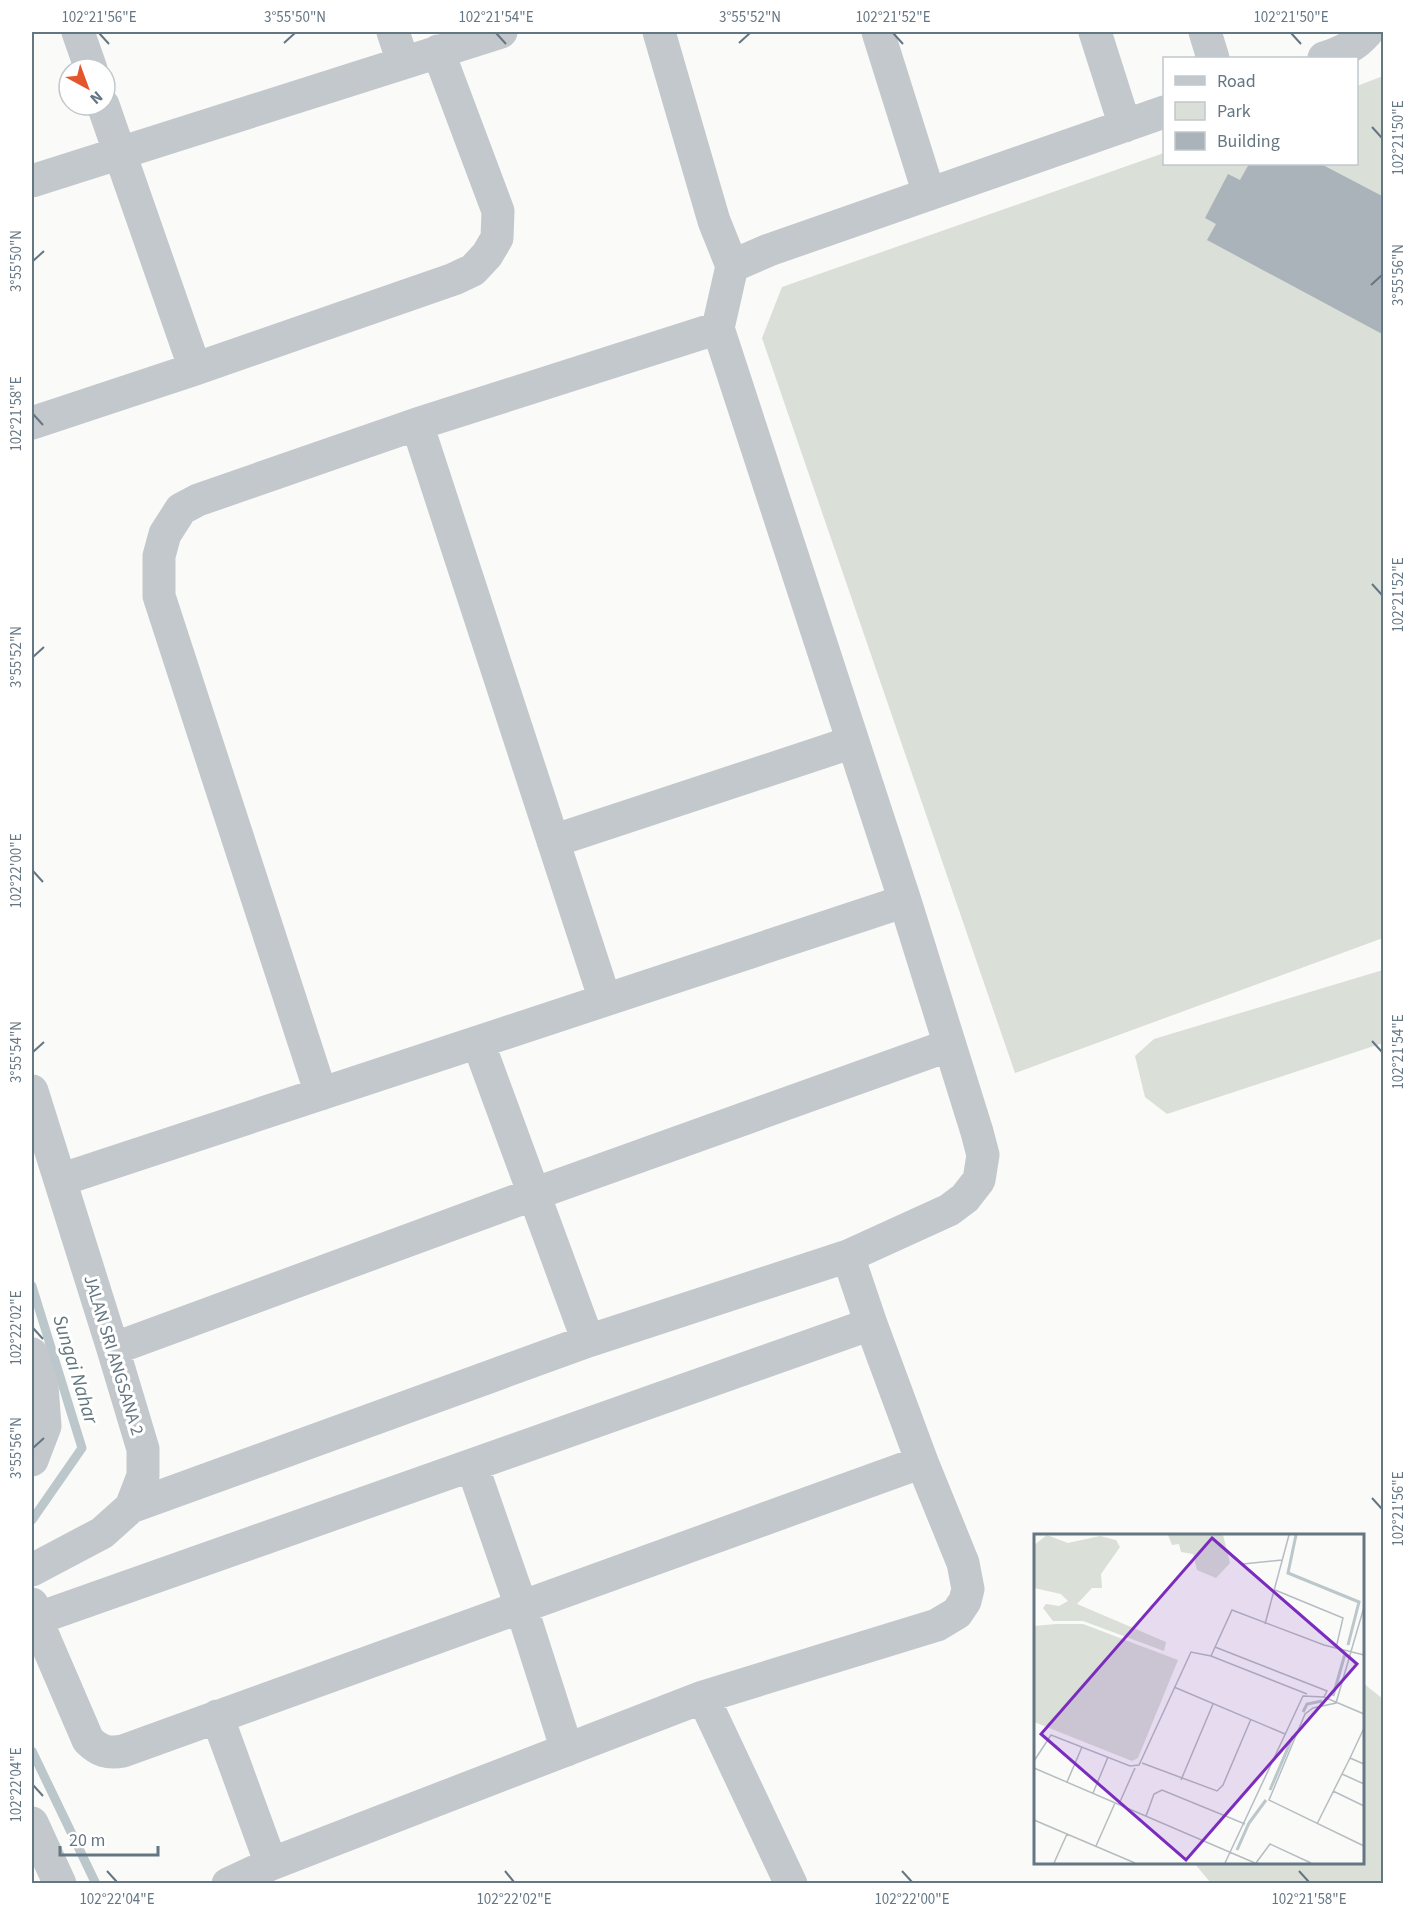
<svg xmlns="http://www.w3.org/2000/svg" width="1415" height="1915" viewBox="0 0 1415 1915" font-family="'Source Sans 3',sans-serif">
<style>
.green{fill:#dadfd7}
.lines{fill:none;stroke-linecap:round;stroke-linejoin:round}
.stream{stroke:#bbc7cb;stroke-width:9}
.building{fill:#aab3b9}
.minor{stroke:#c3c8cc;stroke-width:33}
.ticks{fill:none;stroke:#657683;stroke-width:2}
.labels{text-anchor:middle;stroke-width:6;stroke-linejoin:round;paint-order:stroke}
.street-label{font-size:18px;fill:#657683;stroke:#fff}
.water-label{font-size:20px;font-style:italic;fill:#60757c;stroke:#fff}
.inset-river{fill:none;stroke:#bbc7cb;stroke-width:3}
.inset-road{fill:none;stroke:#b5bdc2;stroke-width:1.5}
.view{fill:#7b2cbf;fill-opacity:0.15;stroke:#7b2cbf;stroke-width:3}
.inset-edge{fill:none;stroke:#657683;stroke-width:3}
.neatline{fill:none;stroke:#657683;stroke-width:2}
.ticks-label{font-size:15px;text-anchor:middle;fill:#657683}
</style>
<rect width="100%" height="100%" fill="#fafaf8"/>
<path class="green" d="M1383,76V938L1015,1073L762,338L782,287L1164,153V164H1356L1357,86Z
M1383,970V1043L1167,1114L1145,1097L1135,1056L1154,1039Z
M1363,1683L1383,1699V1883H1211L1194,1863L1362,1862Z"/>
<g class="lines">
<path class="stream" d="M32,1286L82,1448L32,1520
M32,1751L96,1884"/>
</g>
<path class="building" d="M1249,164H1321L1384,197V335L1207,240L1216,224L1205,218L1228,174L1240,180Z"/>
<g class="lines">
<path class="minor" d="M78,32L91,69
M393,32L403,62
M659,32L714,221L732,266
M878,32L929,194
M1095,32L1125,126
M1205,32L1213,58
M1324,58C1342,52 1355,46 1367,32
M103,105L195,369
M32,181L501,32
M32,423L195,369L454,279L473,270L487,255L497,238L498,211L438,51
M417,424L605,1000
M553,841L853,742
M478,1042L588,1341
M32,1091L113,1349L143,1449V1476L131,1507L102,1533L32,1570
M321,1094L159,596V556L165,534L181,509L198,500L417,424L718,328
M60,1180L905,901
M113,1349L534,1194L950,1045
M32,1354L42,1386L45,1426L32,1460
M472,1465L521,1606L567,1750
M131,1507L588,1341L848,1256L949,1210L965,1198L979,1180L983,1155L977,1132L905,901L718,328L732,266L769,250L1164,112
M32,1604L36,1619L871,1324
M36,1619L88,1740C99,1751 108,1754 123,1751L922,1462
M703,1697L791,1884
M217,1716L271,1864
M32,1823L60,1884
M228,1884L271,1864L703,1697L937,1625L957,1613L965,1601L968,1589L963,1563L922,1462L871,1324L848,1256"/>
</g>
<path class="ticks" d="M99,33L109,44M496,33L506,44M893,33L903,44M1291,33L1301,44M284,43L295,33M739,43L750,33M1372,127L1382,138M33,261L44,251M1371,285L1382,275M33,414L43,425M1372,584L1382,595M33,657L44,647M33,871L43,882M1372,1041L1382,1052M33,1052L44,1042M33,1328L43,1339M33,1448L44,1438M1372,1498L1382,1509M33,1785L43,1796M107,1871L117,1882M505,1871L514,1882M902,1871L912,1882M1299,1871L1309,1882"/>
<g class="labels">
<g class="street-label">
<text transform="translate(114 1355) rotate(73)" y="6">JALAN SRI ANGSANA 2</text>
</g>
<g class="water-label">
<text transform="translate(76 1369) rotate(73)" y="7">Sungai Nahar</text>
</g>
</g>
<g transform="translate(1034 1534)">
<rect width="330" height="330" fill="#fafaf8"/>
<path d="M13,1L34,9L66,2L82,6L86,13L67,40L68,54H58L43,70L132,108L130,117L49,87H19L9,74L12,70L25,72L34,67L27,60L0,54V11ZM134,1H189L196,29L182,44L163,36L159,20L147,18L145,10L138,11ZM22,90H49L144,126L104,224L98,227L0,188V92Z" fill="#dadfd7"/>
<path class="inset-river" d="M262,1L254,39L325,68L314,111M299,162L311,120M269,178L273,170L288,167M236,256L259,202M203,316L215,289L232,266"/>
<path class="inset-road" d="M209,30L248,26M241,56L309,84L302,114M330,73L302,169L279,174L271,180L235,266L330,312M231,90L255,1M181,113L293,157L290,163M177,122L198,76L290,111L330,121M140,153L251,200M330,194L316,224L330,230M0,227L17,201L96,232L105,231L157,118L177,122L273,160M108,229L183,257L189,251L217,185M0,234L221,329M308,240L330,250M147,246L179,170M33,248L48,213M299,257L330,272M59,259L74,223M85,270L101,234M112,282L120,260L128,256L211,290M0,286L101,329M283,290L316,224M62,312L81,269M20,329L33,300M191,329L269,162L290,163L330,180M222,329L236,310L277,329"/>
<path class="view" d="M178,4L323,130L152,326L7,200Z"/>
<rect width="330" height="330" class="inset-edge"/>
</g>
<rect width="1415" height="1915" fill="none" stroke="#ffffff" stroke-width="66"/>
<rect x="1163" y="57" width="195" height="108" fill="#ffffff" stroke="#c1c8cd" stroke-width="1.5"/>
<rect x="1175" y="76" width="30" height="9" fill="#c3c8cc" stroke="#c1c8cd" stroke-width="1.5"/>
<text x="1217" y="87" font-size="18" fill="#657683">Road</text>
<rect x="1175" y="102" width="30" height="18" fill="#dadfd7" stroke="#c1c8cd" stroke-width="1.5"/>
<text x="1217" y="117" font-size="18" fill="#657683">Park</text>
<rect x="1175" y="132" width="30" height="18" fill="#aab3b9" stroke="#c1c8cd" stroke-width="1.5"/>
<text x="1217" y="147" font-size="18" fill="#657683">Building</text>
<g transform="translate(87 87) rotate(139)"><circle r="28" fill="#ffffff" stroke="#c1c8cd" stroke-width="1.5"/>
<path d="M0-4.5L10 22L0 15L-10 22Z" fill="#e4572e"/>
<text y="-9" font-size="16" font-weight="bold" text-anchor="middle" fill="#657683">N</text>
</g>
<path d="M60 1846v9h98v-9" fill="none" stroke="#657683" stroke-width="3"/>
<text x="69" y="1846" font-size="18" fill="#657683" stroke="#ffffff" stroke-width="4.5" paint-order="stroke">20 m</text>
<rect x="33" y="33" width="1349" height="1849" class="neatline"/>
<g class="ticks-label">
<text x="99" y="22">102°21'56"E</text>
<text x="295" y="22">3°55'50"N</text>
<text x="496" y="22">102°21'54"E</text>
<text x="750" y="22">3°55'52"N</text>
<text x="893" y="22">102°21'52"E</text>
<text x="1291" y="22">102°21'50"E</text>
<text transform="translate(1398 138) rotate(-90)" y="5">102°21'50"E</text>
<text transform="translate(16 261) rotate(-90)" y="5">3°55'50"N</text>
<text transform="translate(1398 275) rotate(-90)" y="5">3°55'56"N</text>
<text transform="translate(16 414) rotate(-90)" y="5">102°21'58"E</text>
<text transform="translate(1398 595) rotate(-90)" y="5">102°21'52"E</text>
<text transform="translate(16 657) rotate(-90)" y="5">3°55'52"N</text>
<text transform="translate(16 871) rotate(-90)" y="5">102°22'00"E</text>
<text transform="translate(1398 1052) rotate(-90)" y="5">102°21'54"E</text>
<text transform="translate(16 1052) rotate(-90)" y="5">3°55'54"N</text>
<text transform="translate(16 1328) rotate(-90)" y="5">102°22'02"E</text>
<text transform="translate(16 1448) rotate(-90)" y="5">3°55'56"N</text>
<text transform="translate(1398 1509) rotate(-90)" y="5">102°21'56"E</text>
<text transform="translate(16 1785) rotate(-90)" y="5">102°22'04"E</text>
<text x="117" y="1904">102°22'04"E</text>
<text x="514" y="1904">102°22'02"E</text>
<text x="912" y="1904">102°22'00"E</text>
<text x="1309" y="1904">102°21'58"E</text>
</g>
</svg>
